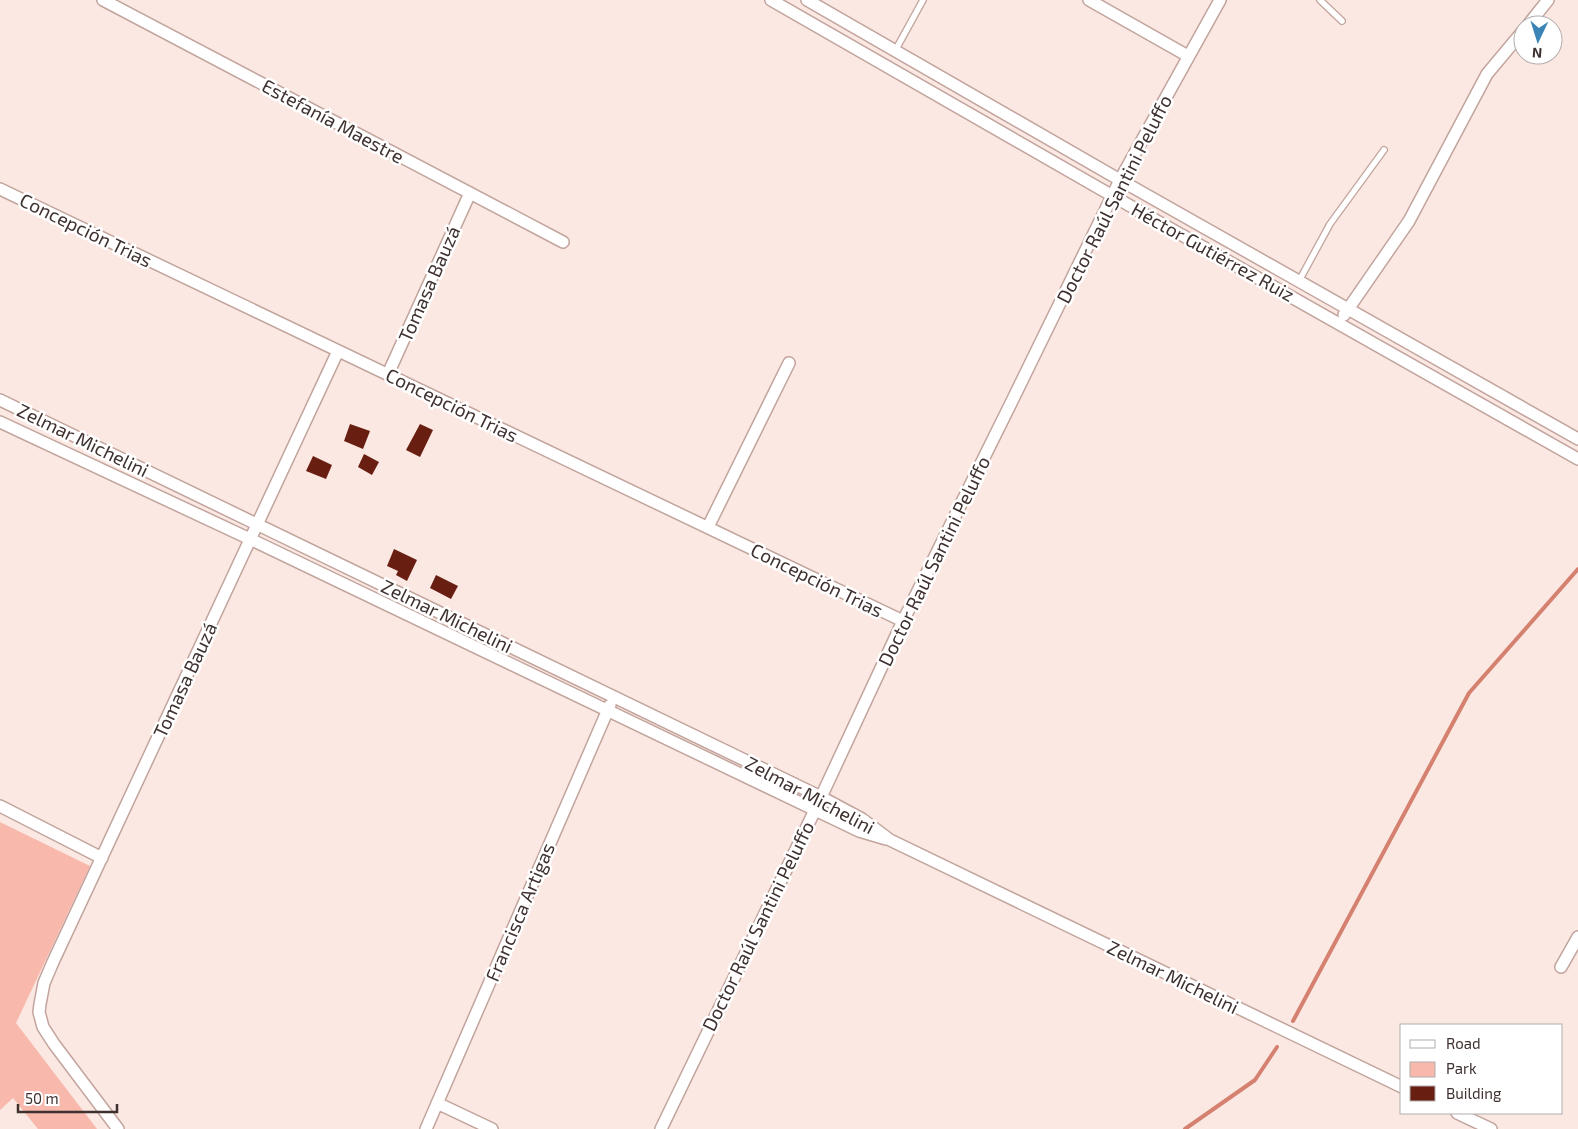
<svg xmlns="http://www.w3.org/2000/svg" width="1578" height="1129" viewBox="0 0 1578 1129" font-family="'Exo 2',sans-serif">
<style>
.green{fill:#f8b8ab}
.lines{fill:none;stroke-linecap:round;stroke-linejoin:round}
.stream{stroke:#d58170;stroke-width:4}
.building{fill:#681f12}
.service-casing{stroke:#c2a49d;stroke-width:8}
.minor-casing{stroke:#c2a49d;stroke-width:14}
.service{stroke:#fff;stroke-width:5.5}
.minor{stroke:#fff;stroke-width:11}
.labels{text-anchor:middle;stroke-width:5;stroke-linejoin:round;paint-order:stroke}
.street-label{font-size:19px;fill:#3e312f;stroke:#fff}
</style>
<rect width="100%" height="100%" fill="#fce8e3"/>
<path class="green" d="M0,822L90,866L16,1023L97,1129H38L13,1098L0,1110Z"/>
<g class="lines">
<path class="stream" d="M1293,1021L1469,693L1578,569
M1185,1129L1255,1080L1277,1047"/>
</g>
<path class="building" d="M350,424L370,431L363,449L344,441Z
M420,424L433,430L420,457L406,450Z
M364,454L379,462L372,475L358,467Z
M313,456L332,465L326,479L306,471Z
M394,549L417,560L407,581L396,575L398,571L387,566Z
M436,575L458,586L451,599L430,588Z"/>
<g class="lines">
<g class="service-casing">
<path id="service" d="M1320,0L1342,21
M895,51L923,0
M1299,281L1330,224L1384,150"/>
</g>
<g class="minor-casing">
<path id="minor" d="M103,0L563,242
M771,0L1111,195L1578,459
M807,0L1120,180L1578,439
M1089,0L1188,56
M1528,25L1548,0
M0,189L903,621
M1344,315L1409,221L1487,74L1523,31
M388,374L470,193
M0,400L821,797L862,819L890,840L1402,1087
M0,422L250,539L859,831L886,839
M708,527L789,363
M0,806L102,858
M1561,967L1578,937
M437,1103L492,1129
M1457,1113L1491,1129
M118,1129L54,1044L43,1027L39,1012L40,1004L44,983L53,962L338,351
M426,1129L610,705
M661,1129L815,810L903,621L1013,399L1120,180L1220,0"/>
</g>
<use href="#service" class="service"/>
<use href="#minor" class="minor"/>
</g>
<g class="labels">
<g class="street-label">
<text transform="translate(333 121) rotate(28)" y="7">Estefanía Maestre</text>
<text transform="translate(1114 199) rotate(-63)" y="7">Doctor Raúl Santini Peluffo</text>
<text transform="translate(86 230) rotate(26)" y="7">Concepción Trias</text>
<text transform="translate(1213 252) rotate(29)" y="7">Héctor Gutiérrez Ruiz</text>
<text transform="translate(429 284) rotate(-66)" y="7">Tomasa Bauzá</text>
<text transform="translate(452 405) rotate(26)" y="7">Concepción Trias</text>
<text transform="translate(83 440) rotate(26)" y="7">Zelmar Michelini</text>
<text transform="translate(934 561) rotate(-64)" y="7">Doctor Raúl Santini Peluffo</text>
<text transform="translate(817 580) rotate(26)" y="7">Concepción Trias</text>
<text transform="translate(447 616) rotate(26)" y="7">Zelmar Michelini</text>
<text transform="translate(185 680) rotate(-65)" y="7">Tomasa Bauzá</text>
<text transform="translate(810 795) rotate(28)" y="7">Zelmar Michelini</text>
<text transform="translate(520 912) rotate(-67)" y="7">Francisca Artigas</text>
<text transform="translate(758 926) rotate(-64)" y="7">Doctor Raúl Santini Peluffo</text>
<text transform="translate(1173 977) rotate(26)" y="7">Zelmar Michelini</text>
</g>
</g>
<rect x="1400" y="1024" width="162" height="90" fill="#ffffff" stroke="#b2adac"/>
<rect x="1410" y="1040" width="25" height="8" fill="#ffffff" stroke="#b2adac"/>
<text x="1446" y="1049" font-size="15" fill="#3e312f">Road</text>
<rect x="1410" y="1062" width="25" height="15" fill="#f8b8ab" stroke="#b2adac"/>
<text x="1446" y="1074" font-size="15" fill="#3e312f">Park</text>
<rect x="1410" y="1086" width="25" height="15" fill="#681f12" stroke="#b2adac"/>
<text x="1446" y="1099" font-size="15" fill="#3e312f">Building</text>
<g transform="translate(1538 40) rotate(184)"><circle r="24" fill="#ffffff" stroke="#b2adac"/>
<path d="M0-4L9 19L0 12L-9 19Z" fill="#3a84b8"/>
<text y="-8" font-size="14" font-weight="bold" text-anchor="middle" fill="#3e312f">N</text>
</g>
<path d="M18 1104v8h99v-8" fill="none" stroke="#3e312f" stroke-width="2.5"/>
<text x="25" y="1104" font-size="15" fill="#3e312f" stroke="#ffffff" stroke-width="4" paint-order="stroke">50 m</text>
</svg>
